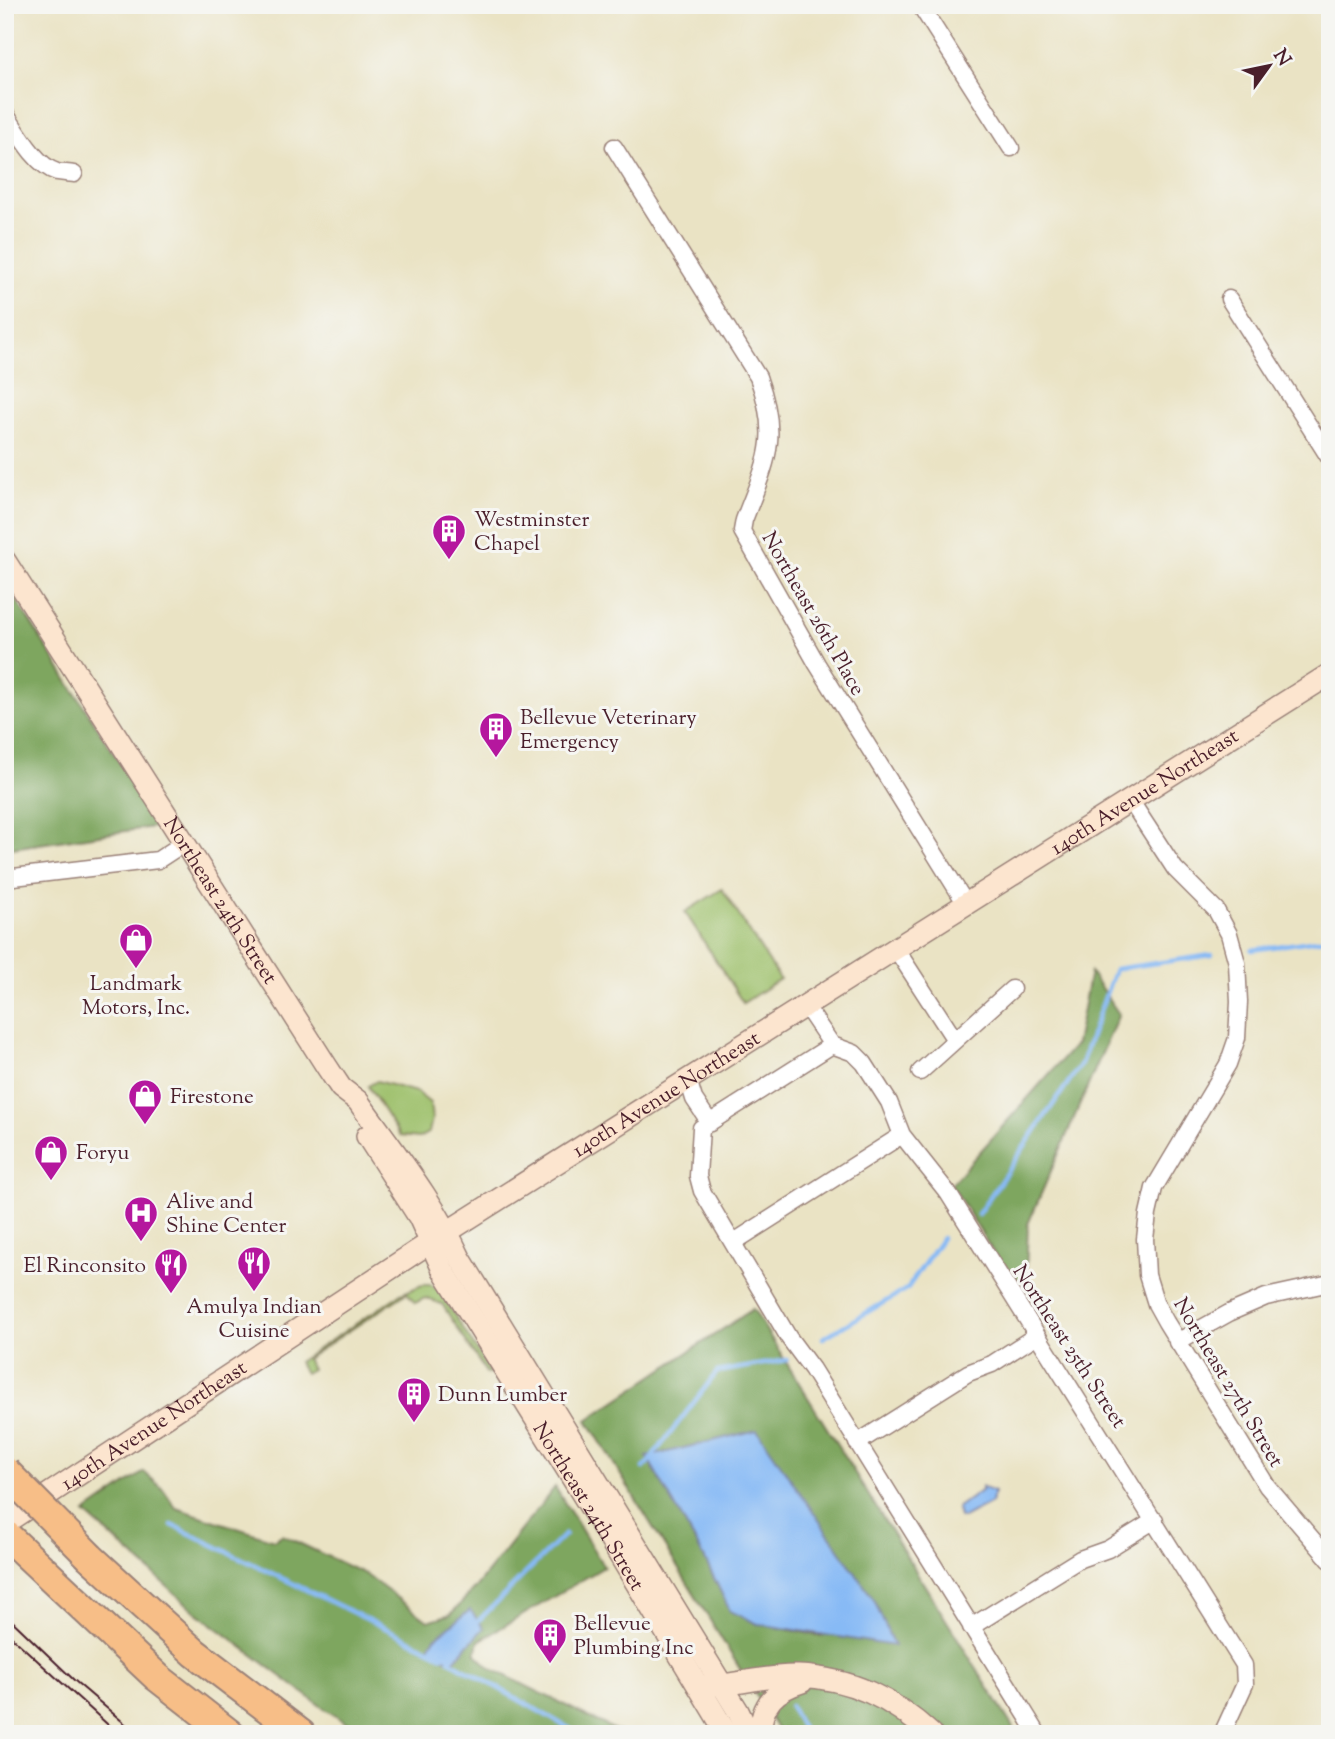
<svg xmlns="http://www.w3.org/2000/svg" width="1335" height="1739" viewBox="0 0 1335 1739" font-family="'Sorts Mill Goudy',serif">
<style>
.green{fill:#9dc06a;stroke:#74704a;stroke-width:2}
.forest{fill:#7ea65e;stroke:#646244;stroke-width:2;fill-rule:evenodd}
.water{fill:#87baf5;stroke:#686c90;stroke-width:2}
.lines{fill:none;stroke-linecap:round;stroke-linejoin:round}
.stream{stroke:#87baf5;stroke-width:4.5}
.street-casing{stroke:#9a8178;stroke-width:19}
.secondary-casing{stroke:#9a8178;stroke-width:24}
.highway-casing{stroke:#9a8178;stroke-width:32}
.street{stroke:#fff;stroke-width:16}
.secondary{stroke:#fce5cf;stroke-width:21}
.highway{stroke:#f7be87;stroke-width:28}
.tram{stroke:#4a1f2b;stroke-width:2}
.highway-bridge-casing{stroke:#9a8178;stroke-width:32;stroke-linecap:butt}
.highway-bridge{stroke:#f7be87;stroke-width:28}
.labels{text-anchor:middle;stroke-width:6;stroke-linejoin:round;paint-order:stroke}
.poi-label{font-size:21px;fill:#4a1f2b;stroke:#f6f6f2;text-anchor:start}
.street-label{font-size:21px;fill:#4a1f2b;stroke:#f6f6f2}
</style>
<rect width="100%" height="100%" fill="#f6f6f2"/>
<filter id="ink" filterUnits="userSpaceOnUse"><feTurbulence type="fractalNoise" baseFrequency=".0143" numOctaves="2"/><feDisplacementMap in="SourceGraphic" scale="14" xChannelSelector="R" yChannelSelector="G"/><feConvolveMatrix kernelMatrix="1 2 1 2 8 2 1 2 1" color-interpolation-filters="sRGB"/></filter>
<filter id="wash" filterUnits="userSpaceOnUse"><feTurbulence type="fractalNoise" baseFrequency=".00686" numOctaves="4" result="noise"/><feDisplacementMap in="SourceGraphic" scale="28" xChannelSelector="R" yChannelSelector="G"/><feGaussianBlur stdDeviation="1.57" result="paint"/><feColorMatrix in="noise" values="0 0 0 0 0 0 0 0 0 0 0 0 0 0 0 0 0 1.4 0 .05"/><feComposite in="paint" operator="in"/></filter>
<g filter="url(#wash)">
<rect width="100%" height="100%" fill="#eae3c4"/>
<path class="green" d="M722,889L780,979L743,1003L685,912Z
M377,1081L416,1092L430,1103L432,1119L429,1132L419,1138L400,1136L368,1086Z
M422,1285H431L439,1290L491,1373L487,1374L442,1304L425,1298L415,1303L407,1293L306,1359L312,1369L305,1373L298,1362L401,1294Z"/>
<path class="forest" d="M5,582L160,826L5,849Z
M1090,972L1119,1014L1028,1224L1025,1304L951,1184L1076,1044Z
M753,1309L1017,1734H780L587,1420ZM757,1431L822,1636L758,1624L730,1611L704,1557L647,1457Z
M144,1472L163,1489L176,1508L274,1540L282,1535L365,1574L428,1621L451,1614L474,1589L555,1487L604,1567L479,1641L476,1654L490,1668L623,1734H364L322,1707L196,1612L85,1513Z"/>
<path class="water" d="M757,1430L874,1600L894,1646L758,1624L730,1611L704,1557L647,1457Z
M982,1487L994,1492L991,1503L963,1518L959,1517L957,1508L982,1490Z
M470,1610L484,1628L452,1662L428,1649L434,1639Z"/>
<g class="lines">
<path class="stream" d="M1252,950L1330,938
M978,1214L1081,1064L1115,969L1212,955
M823,1338L907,1289L942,1238
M644,1468L717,1372L787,1360
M172,1525L443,1656L446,1653
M474,1625L565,1534
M449,1660L579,1734
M790,1706L805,1734"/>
</g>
</g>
<g filter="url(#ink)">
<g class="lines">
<g class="street-casing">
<path id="street" d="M920,5L1011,148
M5,113C17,131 36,166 57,172C62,173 69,173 74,174
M614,147L758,377C781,440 766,462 744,520L742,531L817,664L966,904
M1229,299L1330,459
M1130,800L1175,869L1216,910L1229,934L1237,963L1239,1002L1237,1038L1228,1064L1154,1188L1148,1214L1145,1239L1147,1275L1156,1304L1166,1322L1267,1486L1330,1560
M5,878L158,860L184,843
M896,949L955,1040
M805,1005L832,1045L854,1053L864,1063L889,1102L902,1135L948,1193L1244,1665L1245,1684L1222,1734
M832,1045L701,1128L698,1176L702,1191L789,1338L812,1369L1038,1734
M920,1072L1012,989
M688,1079L694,1099L710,1123
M734,1242L902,1135
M1177,1342L1229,1313L1266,1297L1330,1283
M857,1443L968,1373L992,1364L1037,1335
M971,1627L1080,1559L1108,1549L1155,1520"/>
</g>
<g class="secondary-casing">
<g id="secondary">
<path id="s1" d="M5,561L327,1067L341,1088L358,1101C394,1152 434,1201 460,1258L738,1711L749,1734"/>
<path id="s2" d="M367,1136L419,1217L443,1270L599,1521L727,1734"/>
<path id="s3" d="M5,1523L417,1251L1330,674"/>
<path d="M711,1684L722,1685C746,1682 773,1675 798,1676C851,1678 893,1699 931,1734"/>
<path d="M760,1734C761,1704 775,1690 802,1682"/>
</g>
</g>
<g class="highway-casing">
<path id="highway" d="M5,1534L157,1677L230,1734
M90,1557L195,1653L301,1734"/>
</g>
<use href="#street" class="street"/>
<use href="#secondary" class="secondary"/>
<use href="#highway" class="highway"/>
<path class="tram" d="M5,1614L75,1681L137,1734
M5,1631L118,1734"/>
<g class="highway-bridge-casing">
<path id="highway-bridge" d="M5,1471L90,1557"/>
</g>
<use href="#highway-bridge" class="highway-bridge"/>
</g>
</g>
<defs>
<g id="building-pin" transform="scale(1.75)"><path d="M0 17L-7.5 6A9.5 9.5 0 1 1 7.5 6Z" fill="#b5179e" stroke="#f6f6f2"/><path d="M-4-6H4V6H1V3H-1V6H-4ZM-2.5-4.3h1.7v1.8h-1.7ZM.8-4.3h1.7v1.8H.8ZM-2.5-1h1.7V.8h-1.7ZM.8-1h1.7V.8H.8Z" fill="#fff"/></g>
<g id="shop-pin" transform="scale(1.75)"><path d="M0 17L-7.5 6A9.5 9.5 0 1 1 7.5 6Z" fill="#b5179e" stroke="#f6f6f2"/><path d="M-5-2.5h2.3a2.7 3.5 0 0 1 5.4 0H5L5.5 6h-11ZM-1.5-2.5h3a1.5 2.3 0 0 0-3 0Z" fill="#fff"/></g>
<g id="hospital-pin" transform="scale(1.75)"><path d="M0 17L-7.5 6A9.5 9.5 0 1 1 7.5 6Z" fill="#b5179e" stroke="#f6f6f2"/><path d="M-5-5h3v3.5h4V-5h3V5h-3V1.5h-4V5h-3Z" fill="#fff"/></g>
<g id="restaurant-pin" transform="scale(1.75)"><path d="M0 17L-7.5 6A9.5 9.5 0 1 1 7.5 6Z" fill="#b5179e" stroke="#f6f6f2"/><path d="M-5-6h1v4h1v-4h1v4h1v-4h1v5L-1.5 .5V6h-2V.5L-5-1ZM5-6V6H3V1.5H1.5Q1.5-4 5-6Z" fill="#fff"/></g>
</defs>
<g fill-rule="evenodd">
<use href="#building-pin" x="449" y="531"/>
<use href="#building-pin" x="496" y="729"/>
<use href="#shop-pin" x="136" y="940"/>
<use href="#shop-pin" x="145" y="1096"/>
<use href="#shop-pin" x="51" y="1152"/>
<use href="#hospital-pin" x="141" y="1213"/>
<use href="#restaurant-pin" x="254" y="1263"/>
<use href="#restaurant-pin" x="171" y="1265"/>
<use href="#building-pin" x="414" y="1394"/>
<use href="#building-pin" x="550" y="1635"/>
</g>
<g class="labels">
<g class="poi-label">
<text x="474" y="526">Westminster<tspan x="474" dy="24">Chapel</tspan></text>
<text x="520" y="724">Bellevue Veterinary<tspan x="520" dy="24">Emergency</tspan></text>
<text x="136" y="990" text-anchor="middle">Landmark<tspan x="136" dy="24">Motors, Inc.</tspan></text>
<text x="170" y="1103">Firestone</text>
<text x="76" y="1159">Foryu</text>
<text x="166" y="1208">Alive and<tspan x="166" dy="24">Shine Center</tspan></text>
<text x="146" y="1272" text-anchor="end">El Rinconsito</text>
<text x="254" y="1313" text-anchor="middle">Amulya Indian<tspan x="254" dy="24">Cuisine</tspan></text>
<text x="438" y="1401">Dunn Lumber</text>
<text x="574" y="1630">Bellevue<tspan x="574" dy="24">Plumbing Inc</tspan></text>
</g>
<g class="street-label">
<text transform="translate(814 613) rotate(60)" y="7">Northeast 26th Place</text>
<text dy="7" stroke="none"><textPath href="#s3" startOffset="1354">140th Avenue Northeast</textPath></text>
<text dy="7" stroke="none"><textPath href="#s1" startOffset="402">Northeast 24th Street</textPath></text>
<text dy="7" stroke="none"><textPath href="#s3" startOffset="788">140th Avenue Northeast</textPath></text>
<text transform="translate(1070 1346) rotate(57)" y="7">Northeast 25th Street</text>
<text transform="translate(1229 1382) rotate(59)" y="7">Northeast 27th Street</text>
<text dy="7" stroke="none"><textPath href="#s3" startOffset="178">140th Avenue Northeast</textPath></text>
<text dy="7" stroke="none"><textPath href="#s2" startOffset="432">Northeast 24th Street</textPath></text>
</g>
</g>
<rect width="1335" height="1739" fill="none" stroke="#f6f6f2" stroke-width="28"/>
<g transform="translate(1269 66) rotate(57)" stroke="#f6f6f2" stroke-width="5" paint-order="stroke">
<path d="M0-5L12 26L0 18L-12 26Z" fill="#4a1f2b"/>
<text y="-10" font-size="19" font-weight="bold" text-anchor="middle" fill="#4a1f2b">N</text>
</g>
</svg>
